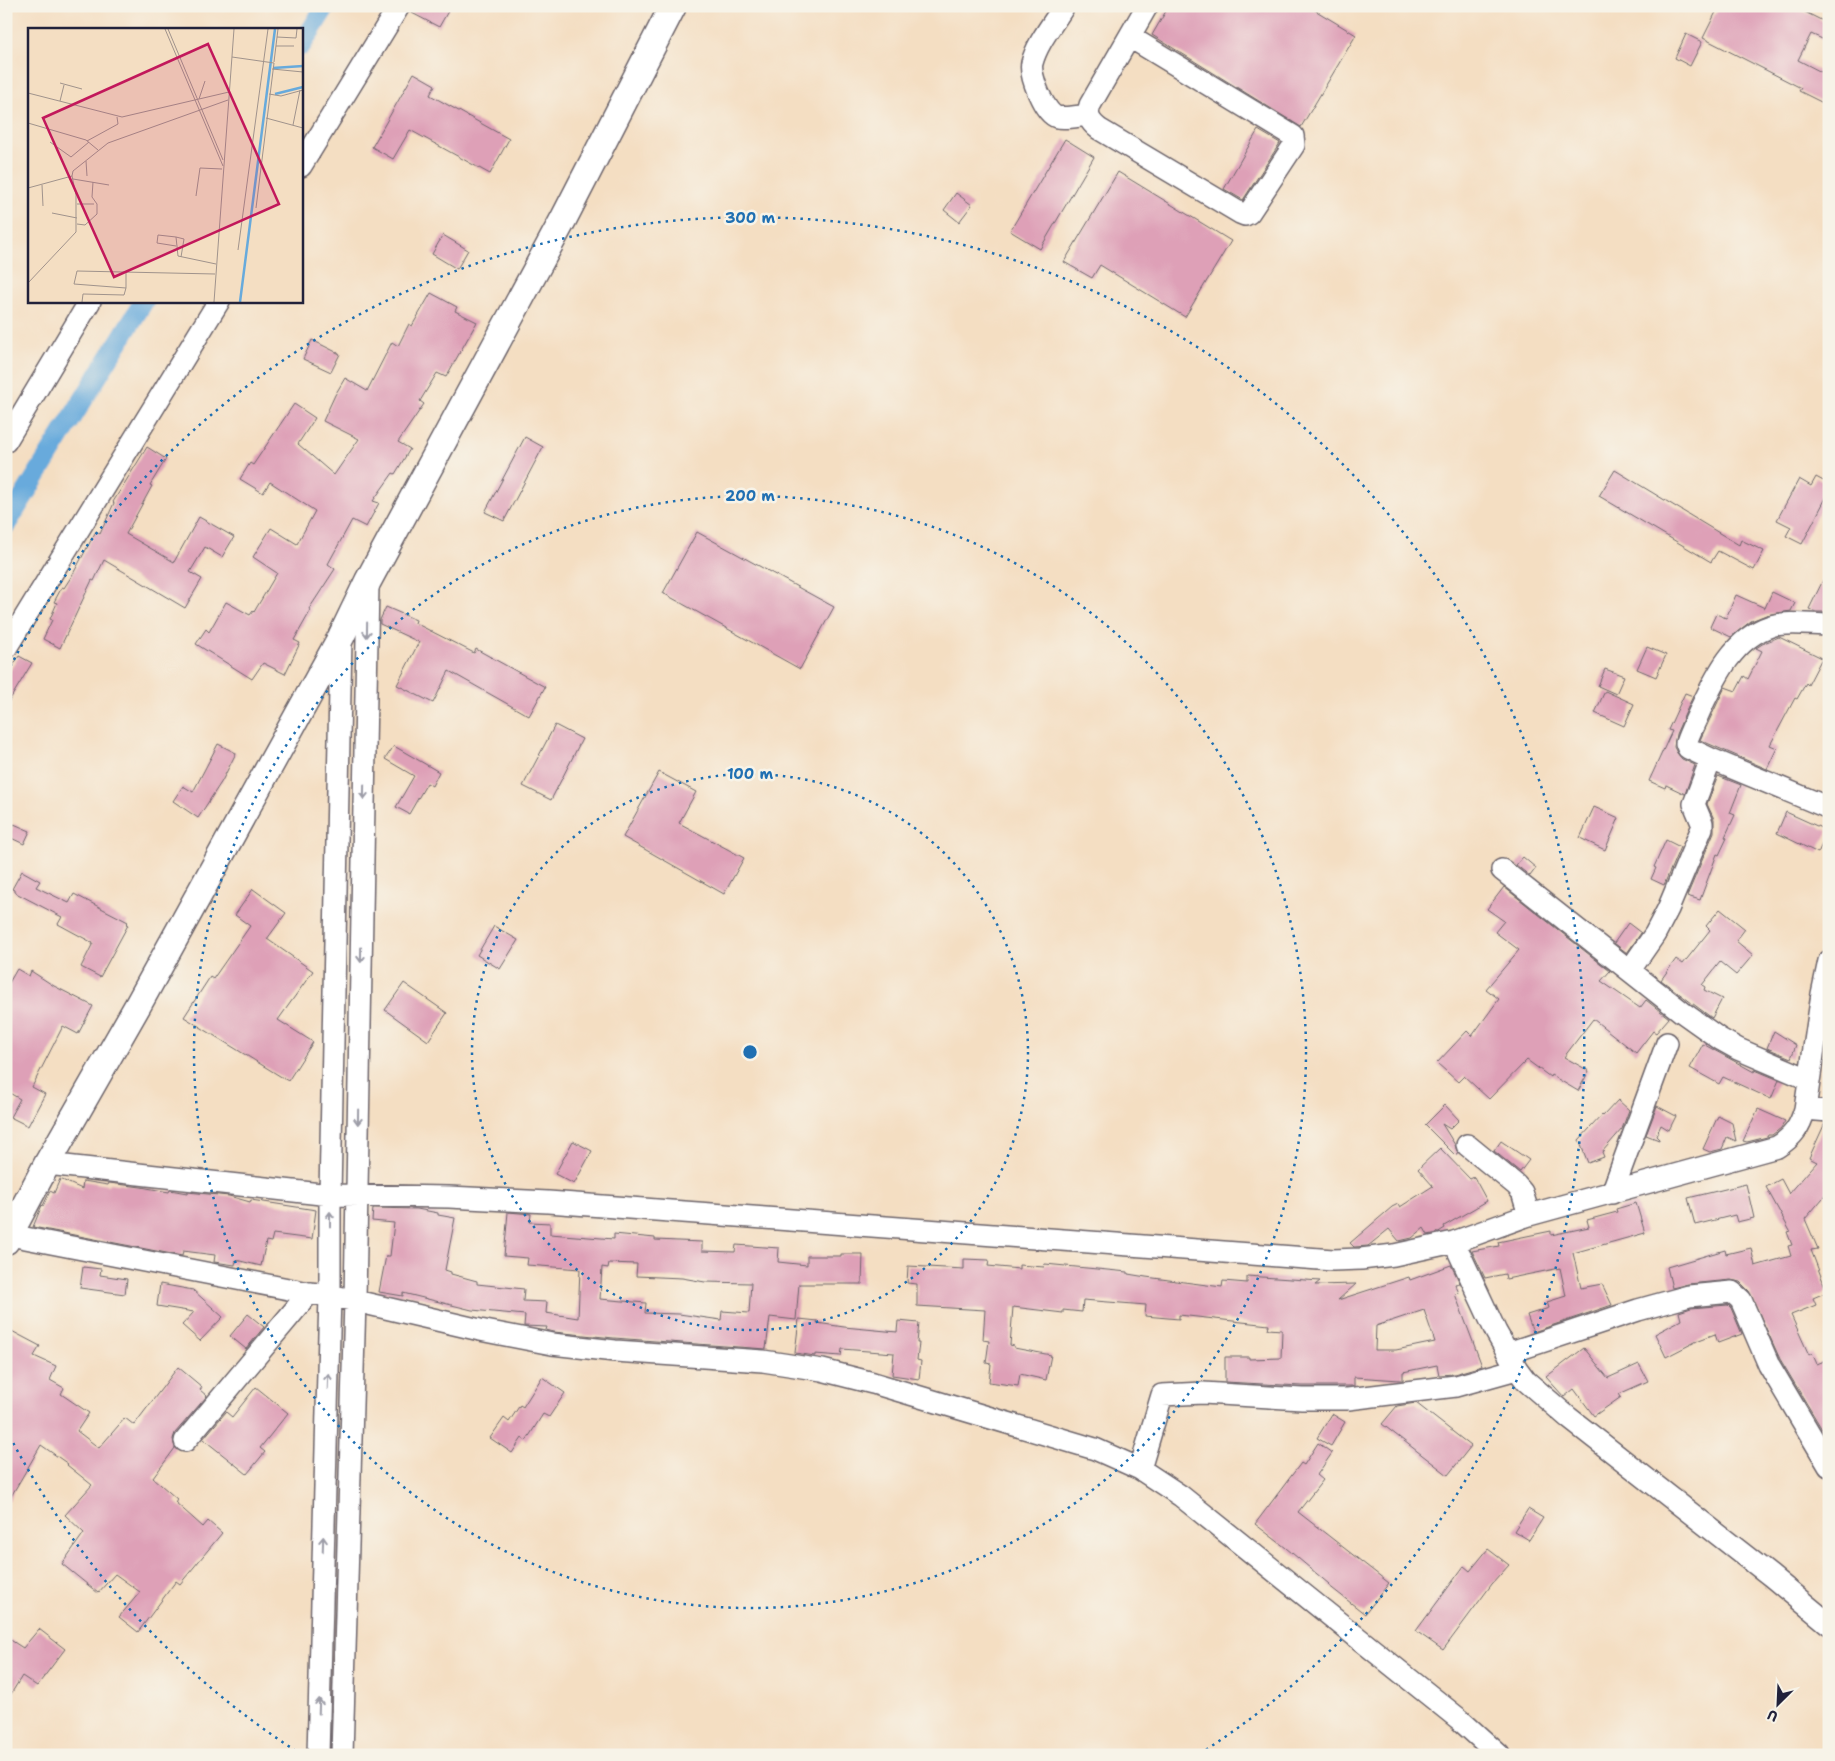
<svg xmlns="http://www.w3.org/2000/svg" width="1835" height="1761" viewBox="0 0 1835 1761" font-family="'Shantell Sans',sans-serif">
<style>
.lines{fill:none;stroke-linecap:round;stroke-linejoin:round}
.canal{stroke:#67aadc;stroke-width:20}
.building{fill:#dea0b7;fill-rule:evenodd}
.minor-casing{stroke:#6c646a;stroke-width:24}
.major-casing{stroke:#6c646a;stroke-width:29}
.minor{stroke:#fff;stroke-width:21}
.major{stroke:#fff;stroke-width:26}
.oneway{stroke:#9c9ca7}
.ring{fill:none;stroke:#1f6fb2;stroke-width:2.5;stroke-dasharray:2.5 5}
.inset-river{fill:none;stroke:#67aadc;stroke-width:2.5}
.inset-road{fill:none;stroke:#a0938c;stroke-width:1}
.view{fill:#c2185b;fill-opacity:0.15;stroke:#c2185b;stroke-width:2.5}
.inset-edge{fill:none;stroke:#22223b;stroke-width:2.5}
.centre{fill:#1f6fb2;stroke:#f7f3e8;stroke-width:2.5}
.ring-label{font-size:15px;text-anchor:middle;font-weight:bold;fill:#1f6fb2;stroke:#f7f3e8;stroke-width:5;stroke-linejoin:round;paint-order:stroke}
</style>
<rect width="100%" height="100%" fill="#f7f3e8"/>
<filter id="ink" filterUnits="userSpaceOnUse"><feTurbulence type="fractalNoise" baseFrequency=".02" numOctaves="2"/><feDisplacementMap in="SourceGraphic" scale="10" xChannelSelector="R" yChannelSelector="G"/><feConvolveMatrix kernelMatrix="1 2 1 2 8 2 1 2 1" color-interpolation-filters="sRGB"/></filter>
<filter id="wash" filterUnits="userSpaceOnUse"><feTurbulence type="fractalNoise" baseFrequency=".0096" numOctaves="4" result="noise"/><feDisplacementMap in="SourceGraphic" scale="20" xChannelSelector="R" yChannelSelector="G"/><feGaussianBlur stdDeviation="1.12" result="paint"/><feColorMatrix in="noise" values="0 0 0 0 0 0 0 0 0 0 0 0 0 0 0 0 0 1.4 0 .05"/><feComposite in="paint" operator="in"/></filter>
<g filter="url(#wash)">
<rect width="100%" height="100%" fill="#f4dec2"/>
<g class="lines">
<path class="canal" d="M301,46L326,6
M6,525L144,301"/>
</g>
<g id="blocks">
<path class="building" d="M411,6H451L439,27L410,12Z
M1169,6H1308L1356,35L1301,127L1152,35Z
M1719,6H1793L1829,24V42L1811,34L1798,60L1829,76V106L1799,91L1801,88L1703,38Z
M1686,34L1702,42L1690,66L1675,58Z
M414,73L435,85L430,95L509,139L490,174L410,130L393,159L372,147Z
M1258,130L1280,143L1243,200L1224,189Z
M1065,139L1094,157L1040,249L1010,231Z
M1118,172L1231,241L1185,317L1100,265L1092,278L1064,262Z
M956,193L972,205L959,222L944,210Z
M443,235L468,250L457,269L432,254Z
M431,293L457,307L455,311L477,322L446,377L437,373L420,401L424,404L398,442L410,449L395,474L393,473L373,501L379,503L366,527L352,520L328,564L335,569L309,609L311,610L294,640L300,643L285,674L263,663L252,679L196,644L206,629L209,632L226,602L250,615L253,611L254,612L277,573L253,557L271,528L297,544L315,511L270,482L263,493L240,479L250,463L253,465L294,404L315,418L298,444L334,475L359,439L323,421L335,395L345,378L367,391L392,342L398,346L409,324L412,326Z
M312,340L340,354L331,372L303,359Z
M525,437L543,447L504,521L485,512Z
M147,447L166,459L150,485L152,486L126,534L174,562L199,517L234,537L222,557L205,547L190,572L202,579L185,608L104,560L94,581L92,580L60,648L43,639L52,620L50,619L57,603L54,602L62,587L64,588L73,574L96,531L100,534L114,503L113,502Z
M1615,470L1739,545L1741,540L1764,551L1754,570L1718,551L1711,562L1599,496Z
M1816,477L1829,484V492L1802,544L1786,536L1791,527L1777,520L1799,479L1811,486Z
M697,532L834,607L800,669L663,593Z
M1829,568V612H1816L1809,609Z
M1772,592L1795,603L1791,611L1766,615L1751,621L1731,637L1710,627L1716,614L1726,618L1736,595L1765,608Z
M386,607L416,620L415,623L474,653L476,649L545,687L529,716L449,671L433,703L397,685L419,642L380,624V620Z
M1779,637L1822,658L1808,685L1806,683L1797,699L1795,698L1770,745L1777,748L1767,769L1700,740L1725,687L1736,691L1744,676L1748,679L1762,651L1756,648L1764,643Z
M1647,647L1666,655L1656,677L1637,669Z
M19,656L32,663L6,706V677Z
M1605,669L1624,676L1616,694L1598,686Z
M1605,691L1634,704L1624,726L1595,713Z
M1685,693L1693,696L1676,734L1674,747L1677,753L1682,759L1695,765L1685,794L1666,785L1665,788L1649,781L1672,731L1668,730Z
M555,725L582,739L551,800L523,786Z
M218,744L236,753L222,781L198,818L173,801L183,786L193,792Z
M394,746L439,772L432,786L427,783L409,814L396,807L414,776L385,759Z
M659,772L696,792L679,823L744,858L724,894L623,837Z
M1718,776L1741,785L1730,813L1735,815L1725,837L1727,838L1719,855L1717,854L1700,900L1687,896L1714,832V819L1707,804Z
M1594,807L1619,818L1605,850L1580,838Z
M1786,812L1828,831L1818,853L1777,833Z
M14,824L30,831L24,844L9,837Z
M1666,840L1680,847L1664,885L1651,879L1656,868L1654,867Z
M1523,857L1536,868L1530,876L1516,865Z
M22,871L40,881L36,887L69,903L74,894L128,922L126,924L128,925L100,977L81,967L93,943L58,924L62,917L14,892V890L12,889Z
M1504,887L1610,971L1601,981L1640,1008L1646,1000L1669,1018L1656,1033L1653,1031L1636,1053L1593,1019L1564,1057L1589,1071L1578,1091L1551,1075L1550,1077L1527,1060L1489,1099L1464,1076L1458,1082L1437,1063L1467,1031L1472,1036L1499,999L1486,989L1519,950L1495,932L1504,921L1487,909Z
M253,889L286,913L267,939L313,971L278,1020L313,1042L288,1081L184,1017L210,977L213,979L250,926L235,915Z
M1720,909L1745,929L1736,941L1753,955L1736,975L1720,962L1702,985L1705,987L1704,990L1722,999L1712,1018L1661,980L1676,959L1683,964L1710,930L1706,926Z
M1628,923L1641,933L1627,953L1614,943Z
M494,926L518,940L500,969L477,955Z
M17,969L29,976L31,971L54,986L93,1006L78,1034L63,1026L32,1087L45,1094L28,1126L10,1117L20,1099L6,1091V988Z
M404,983L447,1013L428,1041L385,1010Z
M1774,1031L1796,1045L1791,1058L1767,1048Z
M1703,1044L1754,1072L1755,1070L1779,1080L1771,1099L1723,1077L1719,1084L1690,1068Z
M1618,1100L1629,1110L1622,1129L1602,1152L1604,1157L1588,1163L1579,1140L1602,1115L1603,1116Z
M1445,1105L1459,1120L1450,1129L1442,1124L1455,1145L1458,1153L1455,1155L1425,1125Z
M1657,1106L1676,1116L1669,1130L1661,1125L1656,1136L1659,1139V1140L1646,1135Z
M1758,1109L1785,1121L1781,1128L1772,1135H1768L1767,1137L1747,1142L1743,1141Z
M1718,1116L1732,1123L1736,1141L1727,1137L1722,1149L1710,1152L1703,1149Z
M1825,1123H1829V1191L1805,1219L1818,1249L1811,1250L1827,1292L1813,1298L1816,1305L1791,1315L1809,1355L1812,1353L1817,1364L1829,1359V1441L1780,1359L1749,1291L1740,1282L1731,1280L1688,1284L1672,1288L1667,1267L1725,1250L1726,1254L1751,1248L1755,1266L1791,1256L1788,1246L1792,1245L1787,1232L1790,1231L1766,1187L1781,1179L1789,1194L1817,1162L1809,1158Z
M573,1141L592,1151L574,1184L555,1174Z
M1501,1141L1529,1160L1520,1172L1494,1151Z
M1440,1148L1470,1179L1474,1177L1487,1201L1444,1226L1445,1228L1437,1233L1428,1235L1424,1228L1412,1238L1399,1241L1389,1229L1368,1246L1354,1247L1350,1243L1392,1207L1398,1204L1400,1207L1433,1186L1418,1169Z
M60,1179L82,1189L83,1181L108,1185L109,1183L141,1187L169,1192L170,1190L187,1193V1192L229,1196L250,1202L251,1200L316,1210L312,1239L273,1234L271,1242L266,1241L261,1266L236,1260L235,1265L214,1262L215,1255L183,1251L182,1256L33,1227L42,1205L43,1206L50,1191L54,1193Z
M1746,1184L1754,1218L1737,1222L1735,1215L1695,1225L1688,1198Z
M1636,1203L1645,1233L1573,1253L1581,1288L1602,1284L1612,1305L1533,1332L1527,1315L1549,1308L1547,1302L1566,1296L1560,1268L1506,1279L1505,1274L1485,1278L1472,1251L1499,1246L1498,1242L1551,1231V1235L1589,1227L1587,1220L1617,1212L1616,1209Z
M373,1208L417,1209L438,1213V1215L455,1218L445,1270L451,1272V1274L477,1281V1284L524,1289L523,1301L547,1302L546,1313L578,1318L580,1269L527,1265L528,1258L504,1256L508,1212L531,1214L530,1222L550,1223V1234L614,1239V1234L655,1238V1240L702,1242V1251L735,1252L736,1245L779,1248L778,1262L807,1265V1256H841V1254H863L862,1284H799L796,1320L770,1317L766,1349L614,1338L554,1332L546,1330L547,1327L524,1326L525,1315L472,1310L403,1293V1296L379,1292L386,1256H390L394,1223L372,1221ZM609,1263L637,1264L636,1276L682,1278L705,1282L751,1283L749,1313L722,1311L721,1320L679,1314L645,1313L646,1303L600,1299L602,1267L608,1268Z
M964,1259L989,1260L988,1266L1019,1269V1265L1044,1267L1045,1264L1128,1272V1274L1146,1277L1222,1287L1223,1281L1247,1283V1276L1320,1281L1315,1285L1356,1284L1338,1300L1409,1277L1410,1280L1451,1265L1460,1283L1455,1284L1459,1293L1455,1294L1482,1366L1454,1374L1439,1375L1437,1365L1403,1372V1380H1400L1354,1377V1386H1302L1225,1382V1357H1249V1359L1281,1358L1282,1330L1268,1329L1269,1325L1179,1315V1319L1145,1316L1146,1305L1083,1300L1082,1312L1063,1310V1313L1013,1307L1010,1345L1014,1346V1348L1051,1355L1046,1380L1020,1374L1018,1386L989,1382L991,1364L986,1363L989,1341L983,1340L985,1310L917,1306V1284L907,1283L908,1266L964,1269ZM1424,1310L1435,1342L1396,1350H1375L1376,1326Z
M83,1267L101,1269L100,1275L127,1279L125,1294L80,1288Z
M160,1284L193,1290L223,1317L200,1341L182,1325L194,1312L157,1306Z
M1728,1305L1731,1308L1742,1334L1718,1343L1715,1334L1699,1340L1666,1357L1655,1334L1681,1320L1679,1312L1691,1308Z
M248,1314L264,1327L246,1349L230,1336Z
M799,1319L818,1321L817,1323L844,1327L897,1332L898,1321L919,1323L917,1343H919L917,1360L921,1361L919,1379L892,1375L894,1353L842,1349L841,1356L815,1354V1356L795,1353Z
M6,1328L40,1346L34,1356L56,1366L50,1380L64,1388L61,1394L89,1413L77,1431L99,1448L125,1418L134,1425L178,1367L202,1387L200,1390L207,1396L175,1433L173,1439L175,1448L153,1478L177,1499L175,1502L203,1527L208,1521L222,1533L180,1584L176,1581L138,1632L119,1617L140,1592L115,1574L98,1593L62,1564L84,1533L65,1515L92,1485L67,1465L68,1464L41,1445L6,1505Z
M1584,1348L1608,1378L1639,1364L1648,1381L1619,1394L1621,1397L1594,1416L1574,1389L1564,1397L1546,1377Z
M542,1377L565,1393L549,1417L543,1414L526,1441L522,1438L512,1453L490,1438L504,1418L509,1422L520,1405L523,1407Z
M256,1387L288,1413L260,1448L265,1452L247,1474L203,1439L226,1412L232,1417Z
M1416,1403L1471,1446L1448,1475L1382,1424L1397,1406Z
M1332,1414L1345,1422L1331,1446L1317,1438Z
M1318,1443L1332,1453L1317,1475L1323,1480L1298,1512L1389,1583L1365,1614L1328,1585L1329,1584L1286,1548L1255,1524L1301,1463L1304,1465Z
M1528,1509L1543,1518L1529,1540L1514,1531Z
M1488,1549L1509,1565L1492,1584L1443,1650L1416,1631L1464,1566L1470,1571Z
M39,1629L65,1649L37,1686L22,1676L6,1702V1637L23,1648Z"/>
</g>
</g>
<g filter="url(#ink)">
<use href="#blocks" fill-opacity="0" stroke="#6c646a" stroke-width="1"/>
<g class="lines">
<g class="minor-casing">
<path id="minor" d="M1064,6C1053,24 1037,43 1032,63C1029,75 1044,113 1057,117C1066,119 1078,116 1088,115
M1130,37L1293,136L1294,145L1249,213L1245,215L1240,213L1099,129C1090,122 1086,116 1090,105L1147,6
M301,166L399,6
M6,441L90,301
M6,648L219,301
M1711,759L1829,808
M1502,870L1682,1012L1720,1039L1738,1049L1808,1079
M1630,970L1655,934L1668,909L1702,828V823L1694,804L1711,759L1688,748L1686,743C1690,731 1696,720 1701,708C1716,676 1734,638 1771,626C1787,621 1812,625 1829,625
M1805,1109L1822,994L1829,961
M1467,1145L1516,1185L1522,1192L1529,1215
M47,1164L330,1195L449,1197L548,1202L1333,1260L1361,1259L1394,1255L1454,1242L1529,1215L1777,1147C1793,1137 1800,1127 1805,1109L1829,1111
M1612,1193L1667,1043
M10,1235L309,1293L330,1295L480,1330L552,1344L615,1351L763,1361L822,1370L873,1383L1095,1449L1140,1469L1181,1496L1459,1719L1499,1755
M1454,1242L1496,1332L1517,1369L1526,1381L1569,1418L1771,1576L1829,1624
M1508,1353L1638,1310L1689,1296L1732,1292L1741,1300L1769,1365L1829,1466
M185,1441L309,1293
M1140,1469L1162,1395L1203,1393L1302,1399H1348L1456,1386L1517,1369
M318,1755L330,1295V1195L341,638
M342,1755L355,1300L368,584"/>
</g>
<g class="major-casing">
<path id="major" d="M6,1241L47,1164L138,1005L341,637L368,581L564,218L673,6"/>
</g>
<use href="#minor" class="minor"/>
<use href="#major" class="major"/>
</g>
<defs><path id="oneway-shaft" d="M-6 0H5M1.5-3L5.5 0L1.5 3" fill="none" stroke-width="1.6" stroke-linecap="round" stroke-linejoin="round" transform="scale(1.25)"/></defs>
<g class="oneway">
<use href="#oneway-shaft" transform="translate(367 630) rotate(91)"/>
<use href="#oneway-shaft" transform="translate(364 792) rotate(91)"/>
<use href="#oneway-shaft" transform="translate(361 955) rotate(91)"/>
<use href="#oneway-shaft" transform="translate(358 1117) rotate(91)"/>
<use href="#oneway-shaft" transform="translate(330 1219) rotate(-90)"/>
<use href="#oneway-shaft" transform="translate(328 1381) rotate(-88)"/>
<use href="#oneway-shaft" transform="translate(323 1544) rotate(-88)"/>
<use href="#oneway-shaft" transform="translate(319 1706) rotate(-88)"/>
</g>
</g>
<g class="ring">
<circle cx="750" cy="1052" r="278"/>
<circle cx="750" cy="1052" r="556"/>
<path d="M296 1751A834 834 0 0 1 7 1431M7 673A834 834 0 1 1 1204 1751"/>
</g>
<g transform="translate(28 28)">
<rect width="275" height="275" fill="#f4dec2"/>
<path class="inset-river" d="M245,40L275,38M247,66L275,59M212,274L247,1"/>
<path class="inset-road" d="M137,1L195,138M140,1L195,132M249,9L268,10L269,1M248,18H266M204,29L246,35L228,180M246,34L250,1M244,41L275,44M32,55L54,61M0,65L94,89L201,64M241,66L253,68L275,62M171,71L177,53M32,73L36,57M238,90L275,100M0,95L58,112L70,122M265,97L272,62M59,113L90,96L89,89M22,114L43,129L61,114M58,133L59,148M45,151L81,157M14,157L15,178M0,160L44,148L45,143L80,115L200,72M168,168L172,140L194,141M49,176H66M24,185L49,190M49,196L57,197L69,186V176L64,169L65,154M148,209L156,211L153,229M148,218L129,215L130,207L148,209L150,228L188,236M210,222L240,1M98,245V260L46,256L49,243L187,246M0,255L48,204V167L44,148M54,274L55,266L96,267L98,260M186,274L206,1"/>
<path class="view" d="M180,16L251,176L86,249L15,90Z"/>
<rect width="275" height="275" class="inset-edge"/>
</g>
<circle cx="750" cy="1052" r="8" class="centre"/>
<g class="ring-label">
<text x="750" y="223">300 m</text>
<text x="750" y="501">200 m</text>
<text x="750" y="779">100 m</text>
</g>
<rect width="1835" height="1761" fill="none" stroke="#f7f3e8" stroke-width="25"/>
<g transform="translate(1778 1704) rotate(204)" stroke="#f7f3e8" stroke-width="4" paint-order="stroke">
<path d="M0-4L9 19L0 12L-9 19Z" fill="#22223b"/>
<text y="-8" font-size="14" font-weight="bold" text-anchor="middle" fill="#22223b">U</text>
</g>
</svg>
